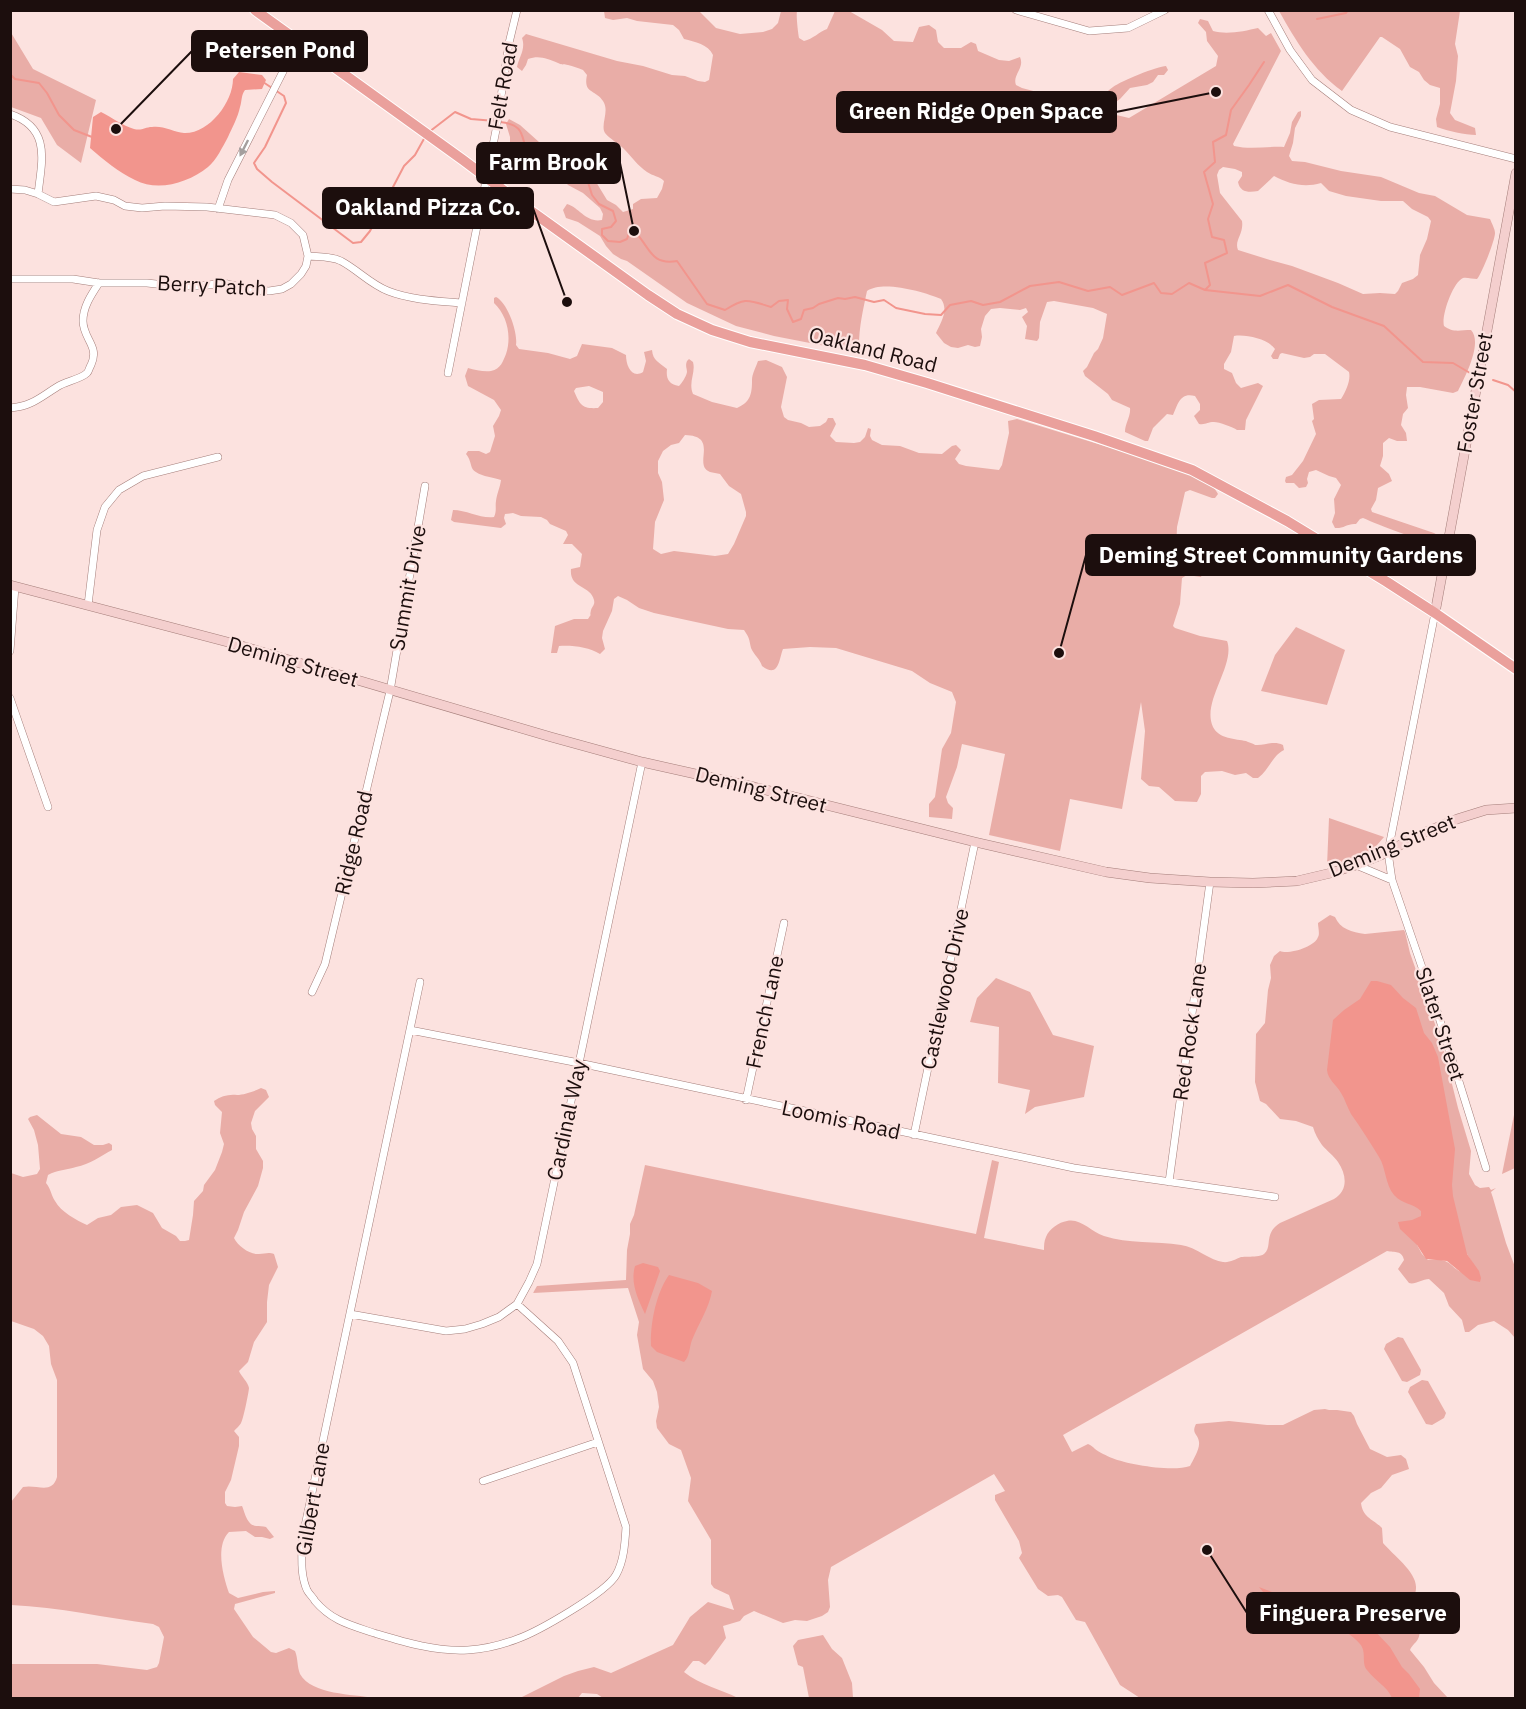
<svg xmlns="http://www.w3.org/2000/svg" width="1526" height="1709" viewBox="0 0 1526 1709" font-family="'IBM Plex Sans',sans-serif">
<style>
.green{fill:#e9ada7;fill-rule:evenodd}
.water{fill:#f2958d}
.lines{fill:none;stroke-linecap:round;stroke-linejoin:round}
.stream{stroke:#f2958d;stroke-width:2}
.street-casing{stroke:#a47e7a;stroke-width:8}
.secondary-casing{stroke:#a47e7a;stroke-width:10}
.primary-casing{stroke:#fff;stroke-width:12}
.street{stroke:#fff;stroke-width:7}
.secondary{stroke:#f4cfce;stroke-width:9}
.primary{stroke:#eaa09c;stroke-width:10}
.oneway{fill:#a49f9e}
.labels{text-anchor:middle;stroke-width:4.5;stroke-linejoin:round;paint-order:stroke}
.street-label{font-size:21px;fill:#1c0e0d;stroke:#fce2df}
.leader{fill:none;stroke:#1c0e0d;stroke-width:2}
.callout-dot{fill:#1c0e0d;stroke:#fce2df;stroke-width:2}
.callout{fill:#1c0e0d;stroke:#1c0e0d;stroke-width:2}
.callout-label{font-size:22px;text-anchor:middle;font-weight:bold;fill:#fff}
</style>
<rect width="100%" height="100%" fill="#fce2df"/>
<path class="green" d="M604,11H699L716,28L740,34L763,32L772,29L778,23L781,11H797C796,16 798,32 799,38L804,41C813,39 819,32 827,29L835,11H849L882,30L894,41L913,42L919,27L929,25L936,30L938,42L944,48H961L971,42L976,44L978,51L999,60L1009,61L1020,57C1025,68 1012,75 1016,85L1022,88L1052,96L1068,106L1083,104L1087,107C1097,104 1104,93 1113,87C1121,81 1158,66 1166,66L1168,70L1164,75H1158L1153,82L1147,85L1130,88L1120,99L1113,104L1110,111L1112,114L1129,118L1216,66L1218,56L1207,41L1206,32L1198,23L1200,19L1208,21L1213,31C1227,35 1245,31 1258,28L1266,36L1271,33L1281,51L1233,144L1234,146C1251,150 1268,146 1284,147L1290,133L1292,122L1298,112L1301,111V116L1295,128L1293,143L1289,156L1292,161L1305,162L1341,171L1381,177L1419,193L1435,196L1467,215L1490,219C1492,224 1495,229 1495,233C1495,241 1481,275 1477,279C1473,279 1466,277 1463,278C1453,282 1441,316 1444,326C1453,333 1460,330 1471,330C1483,343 1465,377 1458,391L1453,393L1420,387H1407L1406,395L1408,408L1403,414L1401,425L1406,433L1407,441H1397L1389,438L1383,443V456L1380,466L1389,474L1392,481L1378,488L1376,500L1371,509L1372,512L1434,533L1439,536L1441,542C1425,544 1379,525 1363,518L1360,519L1356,524C1348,523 1343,529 1335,528L1332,522L1335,513L1334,499L1341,485L1336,478L1329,476L1316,470L1309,472L1307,479L1308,483L1306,487L1299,488L1294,483H1286L1285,481L1286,477L1292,475L1303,461L1316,434L1312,421L1314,419L1312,404L1319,400L1341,399C1346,391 1351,380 1349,372L1325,354H1314L1310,357L1304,358L1282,353L1280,354L1278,359H1273L1271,356L1275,349C1268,339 1246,334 1234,336L1231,352L1224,364V369L1232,373L1236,383L1241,388L1258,383L1263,386L1246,420L1245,430H1237C1233,427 1219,422 1214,422C1207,422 1206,425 1199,424L1194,416L1200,410V404L1195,396C1180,392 1178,404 1173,415L1167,414L1153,428L1148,441H1145L1125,432C1125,424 1131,416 1130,408L1112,400L1108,394L1085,376L1083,371L1087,367L1094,353L1098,349L1103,338L1107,314L1093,308L1054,301L1047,302L1040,322L1039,338L1037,341L1025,339L1027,326L1022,317L1028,312L1026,308L1020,310L1000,308L991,309L985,316L981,329L982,337L980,346L975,347L968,345L958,348L951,347L944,343L936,333C941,322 949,310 941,299C924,292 883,280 867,291C863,310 859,327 859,346L856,350L851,351L774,336L736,326L687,303L627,261L621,259L613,254L606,246L600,236L578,222L566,218L563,210L567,204C580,208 586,223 602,220L603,214L600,208L583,193L568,185L542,156L527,149L513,150L510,148V137L506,124L509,119L520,125L539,142L580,166L593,177L607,200L616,205L623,212L633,209V204L641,199L657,198L662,189L664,181C659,176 653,176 647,172C638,166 631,156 623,148C618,143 610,139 605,133C600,125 610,111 603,101C595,89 583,94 587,75L583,70C578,68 573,66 568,65C561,63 565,66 558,63C547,59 540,55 528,59L526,65L522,71L517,67C519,57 526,49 522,38L526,34L617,61L643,66L672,75L685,76L698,81L705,82L709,80L713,55C708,44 695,42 684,39L679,30L673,25L637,21L627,18L613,20L605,18ZM1223,167L1235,169L1242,172V176L1238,182C1240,192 1248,193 1258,191L1274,176C1289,184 1304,188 1321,183L1329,191L1346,196L1381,201H1403L1412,209L1428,217L1431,221L1427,239L1420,255L1418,275L1413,279L1402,283L1398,291L1395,294L1380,293L1363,294L1338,283L1292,266L1270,260L1238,250C1234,240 1244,234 1242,221L1220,193L1217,175L1219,170Z
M1279,11H1460L1455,44L1458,56L1456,81L1450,113L1455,120L1475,128L1476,135C1465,135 1448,131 1437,127L1436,119L1440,104V88L1430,85L1424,80L1419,72L1410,67L1400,49L1382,37H1380L1342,91C1313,70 1296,41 1279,11Z
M10,31L33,69L96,100L81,163L57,145L41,118L11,107Z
M496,297C507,302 518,332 516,345L519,349L548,353L570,359L577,356L582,344L612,348L626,355C626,366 632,379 643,372L646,361L644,352L652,350C653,361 659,362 667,369C666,378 668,384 679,386C682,383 686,377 687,372C687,368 685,366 687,361L689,359L693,362C696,373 688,382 693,394L712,402L737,408C751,402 752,393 752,380C752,374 756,367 758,361L766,360L782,367L787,377L781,407L784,417L788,420L801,423L809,427L820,426L826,422L828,418H833L836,424L830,436L836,442L854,443L860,442L865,437L868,428L871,429L870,436L872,440L882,445L900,446L919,453L942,454L952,446L956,445L961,450L955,459L959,464L966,466L999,470L1002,465L1009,433L1008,421L1017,419L1189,472C1199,478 1213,483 1218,494L1215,498H1212L1190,490L1185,492L1177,527L1176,552L1185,561L1202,567L1203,572L1201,577L1187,575L1182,578L1180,604L1173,626L1175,628L1200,636L1227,641C1236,665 1201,702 1213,727C1219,739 1236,739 1246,741C1248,742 1254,744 1255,745C1265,746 1273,740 1283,745L1284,750C1272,756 1269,770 1258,778H1253L1246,773L1235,775L1222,771L1205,772L1201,776V794L1197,802L1175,801L1159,787L1149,786L1141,779L1145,731L1141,702L1122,809L1070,799L1060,851L989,835L1005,754L962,744L957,767L946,797L948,803L953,808L952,819L929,817V804L935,797L942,749L951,733L956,702L952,692L930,683L912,671L836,648L810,647L783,649C779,659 779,679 762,666C760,659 754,655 751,648C749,639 750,639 744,630L728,629L654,613L639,608L627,600L618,596L614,599L612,611L603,631L602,638L605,649L600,654C589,647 572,645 559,646L557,653H551L555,626L574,619H588C593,611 589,619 591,610C593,605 595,605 594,600C591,585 569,589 571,569L580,567L582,554L572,544H563L568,535L566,531L550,524L547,520L541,517L521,516L513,513L505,514L504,518L506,524L501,528L454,522L451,520L453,510C467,510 481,519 494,517C497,510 495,507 496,501C497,493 500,488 501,480C493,477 476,476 472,468C470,462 470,459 466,454L468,451H479L486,454L490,452L495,436L493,426L499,416L501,410L494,400L468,386L465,376L468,368C475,370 484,372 491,371C501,369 503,361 506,354C512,336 507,315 494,303V298ZM589,386L603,392V402L598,408C582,409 580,405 574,391L576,388ZM685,435C720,436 692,465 710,472C713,473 717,473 720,474L729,486L741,494L746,512V516L734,544L728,554L715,556L674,551L661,554L653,549L655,522L664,500L662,482L658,473V461L663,451L671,445L679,443Z
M1296,627L1345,650L1327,705L1261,691L1275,655Z
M1329,818L1384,837L1371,852L1352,860L1327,866Z
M1330,915L1335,917C1340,929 1352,932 1365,934L1404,930L1405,932L1410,953L1442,1044L1458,1108L1471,1151L1469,1174L1475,1185L1480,1188L1489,1187L1491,1190L1496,1188L1491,1192L1493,1198L1506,1243L1515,1267V1338L1508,1330L1494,1321L1478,1325L1469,1332H1465L1462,1320L1449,1306L1444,1293L1429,1279C1422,1279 1415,1285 1409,1283L1398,1269L1404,1260C1402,1250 1395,1253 1387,1251L1063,1435L1072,1452L1088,1444C1091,1445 1093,1447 1095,1449C1099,1452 1107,1456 1112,1458C1129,1465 1173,1472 1190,1466C1193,1460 1200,1449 1199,1442C1198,1433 1191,1434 1196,1424L1229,1421L1267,1425H1283L1314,1410L1325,1409L1329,1410H1337L1351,1412L1354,1416L1357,1424L1370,1449L1387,1457L1401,1455L1406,1459L1409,1469L1392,1475L1381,1488L1371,1493L1361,1503C1363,1518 1373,1519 1382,1528L1383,1543C1393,1555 1417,1572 1416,1588C1416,1595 1411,1600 1413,1607C1415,1616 1423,1629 1418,1639C1415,1644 1412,1645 1410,1650L1424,1667L1434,1683L1448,1698H1140L1120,1685L1085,1622L1076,1620L1062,1597L1058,1595L1048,1596L1038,1589L1019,1558L1022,1553L1019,1541L995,1500V1495L1005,1491L994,1474L831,1567L828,1580L830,1607L828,1612L822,1616L807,1621L795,1620L783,1623L754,1611L744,1616L740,1621L723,1626L726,1638L710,1660L705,1665L699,1661H693L684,1672C700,1685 720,1689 738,1698H603L597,1694L582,1693L578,1698H520L564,1676L578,1671L594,1667L611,1673L673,1645L690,1617L708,1602L734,1610L729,1595L714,1588L711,1584V1540L688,1501L691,1478L681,1450L669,1444L657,1428L656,1421L659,1407L657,1392L653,1381L643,1369L637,1335L639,1322L628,1288L533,1293L537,1286L626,1280L627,1250L630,1234V1224L634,1215L645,1165L976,1234L992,1160L999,1162L984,1238L1044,1250C1044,1246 1044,1241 1046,1237C1049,1229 1059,1222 1067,1221C1081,1218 1091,1232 1104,1236C1128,1244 1156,1241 1181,1245C1196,1247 1211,1261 1223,1262C1229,1263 1236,1259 1241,1257C1247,1256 1258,1258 1264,1254C1273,1247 1263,1234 1280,1223L1334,1199C1348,1191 1347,1175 1338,1162C1334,1156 1327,1151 1322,1145C1318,1139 1315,1134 1313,1127L1296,1121L1280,1119L1266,1104L1260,1101L1255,1082L1256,1034L1265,1023L1268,990L1271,978L1270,965L1274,956L1280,951C1288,955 1315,947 1318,937C1320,934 1318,927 1318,923ZM1417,1245L1467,1254L1480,1275C1476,1275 1469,1276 1465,1274C1448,1267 1452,1257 1428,1260L1422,1254Z
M996,978L1030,992L1053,1035L1094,1046L1084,1097L1035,1107L1025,1114L1030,1090L998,1083L999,1027L970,1022L977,998Z
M261,1088L266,1090L269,1097L255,1111L251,1123L252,1129L256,1136V1149L263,1161V1168L258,1186L244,1212L238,1230L234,1238C238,1246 250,1255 259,1254C265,1254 268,1252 274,1254L278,1267L269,1285L267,1302V1322L254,1342L248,1362L239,1371C241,1376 248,1382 249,1388C249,1391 243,1421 241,1423C240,1425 235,1430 234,1431L239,1437V1446L231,1480L225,1492V1503L227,1506L235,1507L242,1506C245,1513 247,1525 256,1526C259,1526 263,1526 266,1527L274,1537L270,1539L262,1537H255L246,1531L229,1532C215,1546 223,1576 229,1593L238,1598L263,1592L275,1591V1593L235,1604L234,1609L253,1637L271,1652L276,1653L289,1648L295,1651C298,1658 297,1667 300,1674C312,1695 353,1694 374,1698H191L183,1697L162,1698H11V1664H97L147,1670L157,1667L159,1663L164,1637L159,1627L153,1624C106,1618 59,1607 11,1605V1502L23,1487C37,1484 52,1495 57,1477V1380L51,1364L49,1346L43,1336L34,1329L11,1321V1173L23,1177L37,1174L40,1169L38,1145L34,1130L28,1119L30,1117L37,1115L61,1134L81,1137L94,1145H103L109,1143L112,1145V1150C101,1156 90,1164 76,1167C67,1170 57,1170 48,1175L46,1183C51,1189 51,1195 55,1201C61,1212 76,1220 87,1225L98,1218L111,1215L121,1207L137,1205L153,1213L162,1228L176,1236L180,1241H185L189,1240L193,1215L194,1201L203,1191L204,1185L215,1170L222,1152L224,1144L220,1133L222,1112L215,1105L214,1101C221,1096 229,1094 237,1095C244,1095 255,1091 261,1088Z
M1515,1110V1168L1502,1174Z
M1398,1337L1403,1338L1421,1370L1420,1375L1407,1382L1402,1381L1384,1349L1386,1344Z
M1422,1380L1428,1381L1446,1413L1444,1418L1432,1425L1426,1424L1408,1392L1410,1387Z
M823,1635L832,1649L842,1658L852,1683L853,1698H809L803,1667L798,1665L793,1646L798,1640Z"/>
<path class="water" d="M239,72L262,75L266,80L262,89L245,90C241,95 242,101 240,107C238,117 232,128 228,137C223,146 216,161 208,167C188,183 158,192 135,180C118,172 104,160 90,148L93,117L101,112C111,117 123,126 134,129C142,131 145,127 152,127C162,125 174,132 184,133C209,134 233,102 233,79Z
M1371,981H1377L1391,985L1403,998L1416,1008L1424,1033L1432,1043L1438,1057L1455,1149L1452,1185L1453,1196L1467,1254L1479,1271L1481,1278L1480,1282L1470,1280L1447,1261L1426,1259L1417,1245L1400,1229L1398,1222L1412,1220L1421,1216V1211C1413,1203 1403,1205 1394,1195C1385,1184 1386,1168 1379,1157C1370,1142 1361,1128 1351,1114C1347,1107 1345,1099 1341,1093C1336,1084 1328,1080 1327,1070L1333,1020L1344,1010L1360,999Z
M643,1263L658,1267L660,1271L645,1314C638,1299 630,1283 635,1266Z
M669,1275L698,1283L712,1291C709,1308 699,1323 692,1340C689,1348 690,1356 684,1362L657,1352L651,1346C650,1325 656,1293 669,1275Z
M1259,1587L1314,1608L1337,1621L1354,1625L1370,1626L1390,1647L1402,1667L1409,1674L1420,1689L1419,1698H1392C1387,1686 1375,1681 1367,1670C1361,1663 1367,1652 1360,1644C1346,1626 1309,1618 1288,1608L1283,1607L1276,1608Z"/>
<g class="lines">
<path class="stream" d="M1317,19L1346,13L1348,10
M10,74L15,79L39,83L47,93L59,115L74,130L92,137
M263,82L284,96L286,103L265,147L254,163L257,169L272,182L353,243L361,242L370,231L404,166L415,155L425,137
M500,122C527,125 520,137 529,157L536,158L549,155L581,171L587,179L592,195L599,204L613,211L616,221L611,227L602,229V235L608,241L620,242L627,239L629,233L634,231C650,246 650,266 677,261L707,304L725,310C746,297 748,300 771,307L779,301L788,300L787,309L793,322L801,319L804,310L813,308L819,304L838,298L845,299L855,297L874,302L884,300L896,308L925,314L941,315L950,305L971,301L983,305L1000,302L1030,286L1059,282L1088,291L1110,287L1122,295L1154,283L1161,293L1172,294L1189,283L1205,290L1210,285L1205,263L1227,253L1224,240L1212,237L1208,219L1213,204L1204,172L1215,162L1213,142L1226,135L1231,110L1249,85L1264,62
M429,132L455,112L471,119L495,121
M1205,290L1260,296L1288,285L1332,307L1384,326L1423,362L1453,363L1470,373
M1493,380L1508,385L1516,392"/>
<g class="street-casing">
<path id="street" d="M1016,10L1089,31L1128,28L1165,10
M1268,10L1290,50L1312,80L1351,110L1390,127L1516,159
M10,114C51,128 42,160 38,194
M10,189L25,190L38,194L54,202L96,196L114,200L125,206L142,208L165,206L207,207L275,215L291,223L303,235L308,256L306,266L301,274L291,284L282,289L269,291L253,290L223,283L201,286H174L147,283H99L73,279H10
M218,209L228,180L298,42
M308,256C319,257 331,256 341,261C358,270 370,284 388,291C411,300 438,301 462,303
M448,373L496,130L509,43L517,10
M10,408C32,406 39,398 57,387C64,382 81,379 87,373C89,371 89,368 91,365C100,346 83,339 83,321C83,307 91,295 99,283
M88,605L97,530L105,507L119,490L143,476L218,457
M1435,613L1388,852L1392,880L1437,1011L1486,1168
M10,651L15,587
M10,698L48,807
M1356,865L1392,880
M420,982L302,1540C302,1557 300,1574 307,1590C309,1594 313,1597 315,1601C332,1621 350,1625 374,1633C404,1642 436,1652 468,1650C485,1649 501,1645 517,1639C537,1632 606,1593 616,1575C624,1561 625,1543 626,1527L573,1363L558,1341L517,1304
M312,992L325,964L390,691L425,486
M410,1030L579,1063L1074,1168L1275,1197
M746,1100L784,923
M914,1135L975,842
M1169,1182L1210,882
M350,1314L446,1331L465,1329L482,1324L499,1317L517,1304L529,1282L537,1264L642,762
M483,1481L598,1442"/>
</g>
<g class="secondary-casing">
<path id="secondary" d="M10,585L235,644L551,737L642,762L754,787L975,842L1106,872L1150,878L1210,882L1253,883L1297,881L1331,873L1356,865L1388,852L1416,836L1457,819L1486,810L1516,808
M1435,613L1516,173"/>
</g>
<g class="primary-casing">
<path id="primary" d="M255,10L463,160L531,211L648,295L677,314L712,330L750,342L865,365L927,383L1094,436L1192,470L1287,521L1387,582L1435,613L1516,669"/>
</g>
<use href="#street" class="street"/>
<use href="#secondary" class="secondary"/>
<use href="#primary" class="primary"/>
</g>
<defs><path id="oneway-solid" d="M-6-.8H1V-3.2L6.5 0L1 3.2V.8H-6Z" transform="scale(1.5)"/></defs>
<use class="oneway" href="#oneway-solid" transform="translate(244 148) rotate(117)"/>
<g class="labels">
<g class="street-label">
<text transform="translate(503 86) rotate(-80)" y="7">Felt Road</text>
<text transform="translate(212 286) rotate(3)" y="7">Berry Patch</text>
<text transform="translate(873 350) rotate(14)" y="7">Oakland Road</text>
<text transform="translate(1475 393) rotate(-80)" y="7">Foster Street</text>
<text transform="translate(408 588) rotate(-80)" y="7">Summit Drive</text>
<text transform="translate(293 662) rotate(16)" y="7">Deming Street</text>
<text transform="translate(761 790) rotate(14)" y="7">Deming Street</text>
<text transform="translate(354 843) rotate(-77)" y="7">Ridge Road</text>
<text transform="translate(1392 846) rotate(-22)" y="7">Deming Street</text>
<text transform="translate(945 989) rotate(-78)" y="7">Castlewood Drive</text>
<text transform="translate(765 1012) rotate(-78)" y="7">French Lane</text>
<text transform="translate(1440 1024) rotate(72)" y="7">Slater Street</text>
<text transform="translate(1190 1032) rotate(-82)" y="7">Red Rock Lane</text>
<text transform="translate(567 1120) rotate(-78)" y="7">Cardinal Way</text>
<text transform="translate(841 1120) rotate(12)" y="7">Loomis Road</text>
<text transform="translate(313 1499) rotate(-80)" y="7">Gilbert Lane</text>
</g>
</g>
<path class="leader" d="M116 129L192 51M1216 92L1116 112M634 231L620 163M567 302L533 208M1059 653L1086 555M1207 1550L1247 1613"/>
<g class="callout-dot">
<circle cx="116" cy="129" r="6"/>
<circle cx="1216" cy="92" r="6"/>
<circle cx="634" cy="231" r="6"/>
<circle cx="567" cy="302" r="6"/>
<circle cx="1059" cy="653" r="6"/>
<circle cx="1207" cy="1550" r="6"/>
</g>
<g class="callout">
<rect x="192" y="31" width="175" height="40" rx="6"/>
<rect x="837" y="92" width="279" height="40" rx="6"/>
<rect x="477" y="143" width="143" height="40" rx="6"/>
<rect x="323" y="188" width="210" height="40" rx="6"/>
<rect x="1086" y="535" width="389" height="40" rx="6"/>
<rect x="1247" y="1593" width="212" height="40" rx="6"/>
</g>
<g class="callout-label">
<text x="280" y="58">Petersen Pond</text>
<text x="976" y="119">Green Ridge Open Space</text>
<text x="548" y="170">Farm Brook</text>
<text x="428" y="215">Oakland Pizza Co.</text>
<text x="1281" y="563">Deming Street Community Gardens</text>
<text x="1353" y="1621">Finguera Preserve</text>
</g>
<rect width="1526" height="1709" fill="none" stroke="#1c0e0d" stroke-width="24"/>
</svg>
